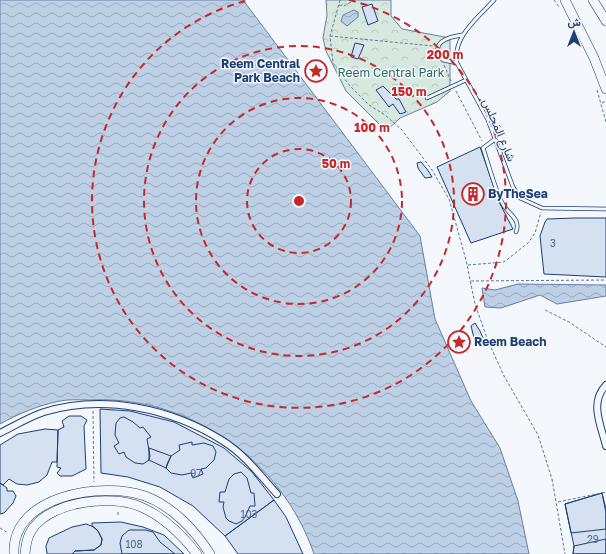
<svg xmlns="http://www.w3.org/2000/svg" width="606" height="554" viewBox="0 0 606 554" font-family="'Golos Text',Vazirmatn,sans-serif">
<style>
.park{fill:url(#park-crowns);stroke:#687fa3}
.water{fill:url(#water-waves);stroke:#687fa3}
.building{fill:#d5e0f0;stroke:#1d3f73}
.lines{fill:none;stroke-linecap:round;stroke-linejoin:round}
.lane-casing{stroke:#1d3f73;stroke-width:4.5}
.street-casing{stroke:#1d3f73;stroke-width:8}
.secondary-casing{stroke:#1d3f73;stroke-width:10}
.path{stroke:#5e769c;stroke-width:1;stroke-dasharray:3 2;stroke-linecap:butt}
.lane{stroke:#f4f7fb;stroke-width:3}
.street{stroke:#f4f7fb;stroke-width:6}
.secondary{stroke:#f4f7fb;stroke-width:9}
.ring{fill:none;stroke:#c62828;stroke-width:2;stroke-dasharray:7 5}
.labels{text-anchor:middle;stroke-width:3;stroke-linejoin:round;paint-order:stroke}
.number-label{font-size:10px;fill:#4b6792}
.poi-label{font-size:12px;font-weight:bold;fill:#1d3f73;stroke:#f4f7fb;text-anchor:start}
.park-label{font-size:12px;fill:#2c6c60;stroke:#f4f7fb}
.street-label{font-size:12px;fill:#1d3f73;stroke:#f4f7fb}
.centre{fill:#c62828;stroke:#f4f7fb;stroke-width:2}
.ring-label{font-size:12px;text-anchor:middle;font-weight:bold;fill:#c62828;stroke:#f4f7fb;stroke-width:3;stroke-linejoin:round;paint-order:stroke}
</style>
<defs>
<pattern id="park-crowns" width="20" height="18" patternUnits="userSpaceOnUse"><rect width="20" height="18" fill="#d7e8df"/><path d="M2 6a3 3 0 1 1 6 0M12 15a3 3 0 1 1 6 0" fill="none" stroke="#b8c8c3"/></pattern>
<pattern id="water-waves" width="16" height="10" patternUnits="userSpaceOnUse"><rect width="16" height="10" fill="#bed0e5"/><path d="M0 5q4-4 8 0t8 0" fill="none" stroke="#9aaabe"/></pattern>
</defs>
<rect width="100%" height="100%" fill="#f4f7fb"/>
<path class="park" d="M326,0H391V16L402,29L450,38V91L437,102L400,118L386,131L346,91L326,51L323,38L327,15Z"/>
<path class="water" d="M0,0H243L420,236L435,319L471,401L500,448L518,501L529,554H314C282,460 189,395 90,400C80,400 69,399 60,401C39,405 18,414 0,424Z
M354,10L358,12V17L347,26L341,21L343,15Z
M518,284L606,285V296L557,304L540,295L501,308L485,307L482,288L495,290Z"/>
<path class="building" d="M372,4L378,21L368,25L362,7Z
M355,43L364,45L358,59L351,57Z
M383,86L396,99H399L406,112L400,114L393,104L389,107L376,90Z
M480,147L499,202L513,229L471,243L437,167Z
M421,162L427,169L432,177L425,178L418,168L417,163Z
M575,218H606V277L544,274L540,236L545,222L547,219Z
M475,323L480,331L484,340L477,342L474,338L471,326Z
M100,409L130,411L174,422L224,448L252,472L274,500L225,536L193,506L160,487L128,477L101,473Z
M69,416H81L87,420L84,426L86,469L72,476H60L57,473L61,468L57,467L58,430L64,427L62,421Z
M124,417L133,422L140,428L143,427L151,437L147,439L150,456L149,460L143,464L135,463L126,457L124,452L119,454L114,446L119,443L115,435L116,423L120,418Z
M45,429L58,430L57,462H52L47,475L39,482L27,485L17,484L9,479L3,485L0,483V445L18,434Z
M192,442V445L204,443L213,446L216,452L214,460L206,468L201,469L203,474L193,478L191,473L182,475L171,473L166,468L167,464L171,456L180,450L179,445Z
M149,448L171,456L166,468L149,460Z
M241,472L247,478L251,493H254L255,506H250L245,517L242,521L236,524L229,521L226,518L223,507L224,502H219L220,492H225L229,479L234,474Z
M0,483L7,488V491H13L16,496L13,503L4,513L0,514Z
M602,493L606,509V554H573L574,546L565,504Z
M602,493L606,513V529L571,533L565,504Z
M274,500L286,517L303,554H238L225,536Z
M121,522L143,527L164,535L184,554H72L75,551L94,550L101,545L102,539L98,531L92,526V523Z
M86,524L94,527L98,531L102,539L101,545L94,550L75,551L72,554H47L46,546L49,538L72,527Z
M129,530H145L153,532L160,542L175,554H122L120,543L122,536Z
M606,539V554H573L574,546Z"/>
<g class="lines">
<g class="lane-casing">
<path id="lane" d="M494,0C478,18 452,37 457,63L488,120L513,187L520,198L542,208L606,209
M457,63L443,60C428,42 449,37 462,35
M427,98L466,80
M495,139L483,148C488,162 496,194 504,206C510,215 521,220 516,232"/>
</g>
<g class="street-casing">
<path id="street" d="M606,385C589,403 601,425 606,446
M0,433C14,426 29,417 44,412C103,394 171,408 223,441C244,454 260,475 277,494"/>
</g>
<g class="secondary-casing">
<path id="secondary" d="M565,0L594,58L606,89
M593,0L606,21
M14,554C11,495 103,481 145,496C172,506 195,530 210,554
M25,554C26,545 27,536 33,528C53,501 112,494 141,507C164,517 182,535 197,554"/>
</g>
<path class="path" d="M340,0L330,36L333,63L350,86L369,105L385,115L402,130L432,170L449,199L466,260L475,304L488,341L504,376L538,435L552,479L565,554
M554,0L559,7
M339,5L344,6L355,0
M330,36L433,46
M444,65L451,81
M597,90L606,122
M456,91L482,141
M602,103L606,101
M468,265L504,262L528,243L535,233L541,212
M471,281L606,280
M545,310L569,322L606,347
M93,411L94,482
M558,502L606,492
M118,515V511
M0,528L8,533"/>
<use href="#lane" class="lane"/>
<use href="#street" class="street"/>
<use href="#secondary" class="secondary"/>
</g>
<g class="ring">
<circle cx="299" cy="201" r="52"/>
<circle cx="299" cy="201" r="103"/>
<circle cx="299" cy="201" r="155"/>
<path d="M349 0A207 207 0 1 1 249 0"/>
</g>
<defs>
<g id="sight-ring" transform="scale(1.15)"><circle r="9.5" fill="#f4f7fb" stroke="#c62828" stroke-width="1.5"/><path d="M0-6L1.8-2.2L6-1.7L2.9 1.2L3.7 5.4L0 3.3L-3.7 5.4L-2.9 1.2L-6-1.7L-1.8-2.2Z" fill="#c62828"/></g>
<g id="building-ring" transform="scale(1.15)"><circle r="9.5" fill="#f4f7fb" stroke="#c62828" stroke-width="1.5"/><path d="M-4-6H4V6H1V3H-1V6H-4ZM-2.5-4.3h1.7v1.8h-1.7ZM.8-4.3h1.7v1.8H.8ZM-2.5-1h1.7V.8h-1.7ZM.8-1h1.7V.8H.8Z" fill="#c62828"/></g>
</defs>
<g fill-rule="evenodd">
<use href="#sight-ring" x="316" y="71"/>
<use href="#building-ring" x="473" y="194"/>
<use href="#sight-ring" x="459" y="342"/>
</g>
<g class="labels">
<g class="number-label">
<text x="553" y="247">3</text>
<text x="196" y="477">97</text>
<text x="249" y="518">103</text>
<text x="593" y="543">29</text>
<text x="134" y="548">108</text>
</g>
<g class="poi-label">
<text x="300" y="68" text-anchor="end">Reem Central<tspan x="300" dy="14">Park Beach</tspan></text>
<text x="488" y="198">ByTheSea</text>
<text x="474" y="346">Reem Beach</text>
</g>
<g class="park-label">
<text x="391" y="77">Reem Central Park</text>
</g>
<g class="street-label">
<text transform="translate(499 130) rotate(67)" y="4">شارع المَجلِس</text>
</g>
</g>
<circle cx="299" cy="201" r="6" class="centre"/>
<g class="ring-label">
<text x="445" y="59">200 m</text>
<text x="409" y="96">150 m</text>
<text x="372" y="132">100 m</text>
<text x="336" y="168">50 m</text>
</g>
<g transform="translate(574 32)" stroke="#f4f7fb" stroke-width="3" paint-order="stroke">
<path d="M0-3L7 15L0 10L-7 15Z" fill="#1d3f73"/>
<text y="-6" font-size="11" font-weight="bold" text-anchor="middle" fill="#1d3f73">ش</text>
</g>
</svg>
